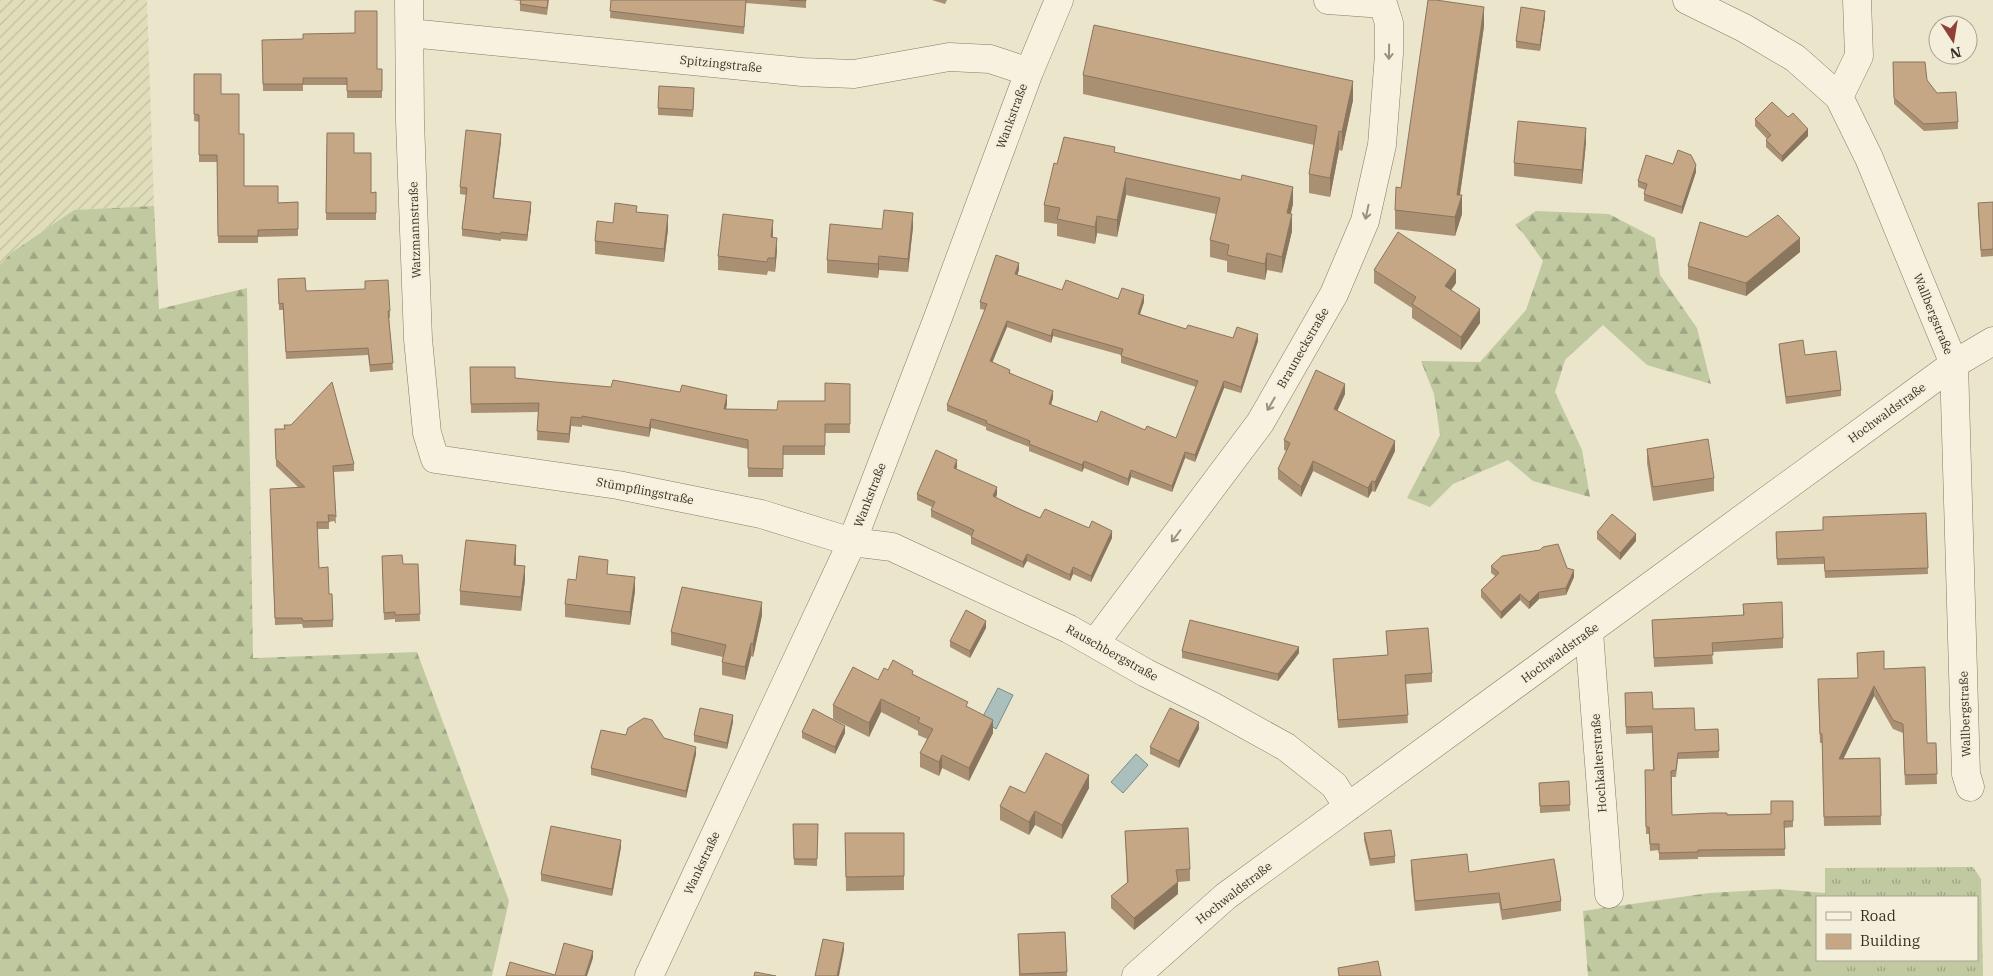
<svg xmlns="http://www.w3.org/2000/svg" width="1993" height="976" viewBox="0 0 1993 976" font-family="'IBM Plex Serif',serif">
<style>
.farmland{fill:url(#farmland-furrows)}
.grass{fill:url(#grass-tufts)}
.forest{fill:url(#forest-firs)}
.water{fill:#abc0bc;stroke:#738e8a}
.lines{fill:none;stroke-linecap:round;stroke-linejoin:round}
.minor-casing{stroke:#877961;stroke-width:29}
.minor{stroke:#f6f2df;stroke-width:28}
.wall{fill:#a99073;fill-rule:evenodd}
.shaded-wall{fill:#8a755e}
.building{fill:#c5a786;stroke:#8a755e;fill-rule:evenodd}
.oneway{stroke:#989181}
.labels{text-anchor:middle;stroke-width:4;stroke-linejoin:round;paint-order:stroke}
.street-label{font-size:12px;fill:#393023;stroke:#f3efdb}
</style>
<defs>
<pattern id="farmland-furrows" width="10" height="10" patternUnits="userSpaceOnUse" patternTransform="scale(1.25)"><rect width="10" height="10" fill="#e0deba"/><path d="M-1 1l2-2M0 10L10 0M9 11l2-2" fill="none" stroke="#c1bfa0"/></pattern>
<pattern id="grass-tufts" width="24" height="20" patternUnits="userSpaceOnUse" patternTransform="scale(1.25)"><rect width="24" height="20" fill="#c0c9a0"/><path d="M3 7l-1-3M5 7V3M7 7l1-3M15 17l-1-3M17 17v-4M19 17l1-3" fill="none" stroke="#9da482"/></pattern>
<pattern id="forest-firs" width="22" height="20" patternUnits="userSpaceOnUse" patternTransform="scale(1.25)"><rect width="22" height="20" fill="#c0c9a0"/><path d="M5 1l3.5 6h-7zM16 11l3.5 6h-7z" fill="#9da482"/></pattern>
</defs>
<rect width="100%" height="100%" fill="#ebe5cc"/>
<path class="farmland" d="M0,0H147L154,206L74,210L11,253L0,265Z"/>
<path class="grass" d="M1973,867L1981,879L1983,976H1827V960H1977V897H1825V868Z"/>
<path class="forest" d="M154,206L159,309L247,288L253,658L417,652L509,901L492,976H0V265L11,253L74,210Z
M1536,211L1609,214L1655,238L1660,275L1697,328L1711,384L1647,365L1603,325L1565,360L1555,392L1582,450L1590,497L1533,481L1508,460L1453,484L1430,507L1407,498L1440,435L1434,394L1421,361L1480,362L1526,310L1543,261L1523,233L1515,225Z
M1778,889L1825,893V897H1817V960H1827V976H1588L1583,911L1709,893Z"/>
<path class="water" d="M998,688L1013,695L996,729L981,720Z
M1136,754L1148,765L1123,793L1111,782Z"/>
<g class="lines">
<g class="minor-casing">
<path id="minor" d="M409,0L410,121L418,339L427,433L435,459L618,485L761,514L852,542L892,547L1069,629L1146,673L1212,706L1286,747L1334,785L1348,807
M1328,0L1383,4
M1687,0L1744,28L1795,58L1839,97L1869,158L1954,364L1966,774L1970,787
M410,33L802,72L854,74L949,57L990,59L1029,72
M1839,97L1859,56L1857,0
M1589,632L1609,894
M1095,643L1260,423L1334,294L1365,221L1382,145L1389,54V23L1383,4
M649,976L852,542L939,315L1029,72L1059,0
M1136,976L1226,896L1954,364L1993,341"/>
</g>
<use href="#minor" class="minor"/>
</g>
<path class="wall" d="M513,0H549L547,15L520,11V1Z
M611,0H806V8L746,3L744,34L610,18Z
M932,0H947L945,4Z
M1545,17L1540,51L1516,48V41Z
M1484,26L1460,195L1462,214L1455,236L1395,229V210Z
M262,40L377,69H382V98H347V85H303V91H263Z
M1893,62L1958,122V129L1924,131L1894,104Z
M194,74L221,94L239,134L244,186L278,203L298,202V236L258,237V243H218L217,162H199V122L194,121Z
M1083,75L1353,100L1342,151L1339,150L1330,197L1309,193V174L1314,145L1083,94Z
M694,95L693,117L658,115V108Z
M1788,117L1808,136L1782,162L1766,147V140L1767,139L1755,126V119Z
M327,133L354,153L371,193L376,192V220H326Z
M501,141L494,198L531,209L527,241L501,239V241L462,236V229L466,195L460,194V187Z
M1586,142L1582,184L1514,176V163Z
M1115,153L1293,204L1290,214L1292,231L1282,273L1267,270L1265,280L1227,272V261L1210,257V240L1216,214L1126,195L1117,237L1097,233L1095,244L1057,236V224L1044,222V205L1057,164Z
M1696,172L1682,214L1644,201V194L1645,190L1638,187V181Z
M1993,202V256L1981,257L1978,210Z
M637,212L668,229L664,262L595,254V241L613,223Z
M913,227L908,272L879,270L878,278L827,273V260L882,229Z
M773,234L772,238L777,251L775,272L768,271L767,275L718,270V256Z
M1747,237L1800,252L1746,296L1688,279V266Z
M1019,270L1017,275L1062,290L1144,302L1140,314L1186,329L1233,338L1258,341L1241,393L1224,388L1195,462L1185,458L1172,492L1131,477L1128,486L1084,468L1082,472L1029,451V447L986,430V427L947,411V405L985,310L980,309V302ZM1007,327L1051,343L1053,336L1121,355V363L1196,387L1176,438L1145,430L1097,422L1051,405L1053,398L992,362Z
M1374,270L1456,283L1451,290L1480,323L1461,350L1412,318V308L1374,283Z
M278,279L306,291L390,311V318H389L393,370L370,372L368,355L286,359L283,310H279Z
M1779,344L1805,355L1841,390V396L1786,404L1779,350Z
M470,367L515,378L727,404L726,409L777,410L825,401L850,384V433H825V455H783V477H748V449L651,428L649,437L582,425V427L571,426L569,443L537,440L538,412L471,413Z
M1345,394L1337,411L1395,451L1375,492L1372,491L1368,498L1313,471L1301,497L1278,479V469L1287,451L1284,450V440Z
M275,429L354,464V471L334,472L336,524L334,521L329,522V529H317L319,568L329,594L333,620V627L303,628L302,624L275,625L270,496L299,488L276,466Z
M1647,449L1714,478V491L1653,501L1647,463Z
M957,467L956,469L997,494L996,498L1040,518L1112,538L1091,582L1073,574L1070,581L1027,561L1023,568L971,544V536L931,517V510L932,507L917,500V494Z
M1926,513L1928,574L1825,578L1824,564L1777,565L1776,532L1823,530Z
M1597,532L1636,541L1620,560L1597,539Z
M382,556L403,564H418L420,621L395,622V619L384,620Z
M516,558V566L525,580L521,611L460,605V591Z
M1491,566L1567,568L1574,577L1566,595L1539,599L1529,609L1520,600L1501,619L1481,597V590L1495,576L1491,573Z
M608,574L635,591L630,625L565,617V604L576,580Z
M1743,604L1783,638V648L1712,652L1713,664L1654,667L1652,620L1743,615Z
M762,615L753,657L751,656L745,680L722,675V662L723,657L671,645V632Z
M986,628L970,658L950,647V641Z
M1386,631L1432,673V682L1406,684L1408,723L1338,728L1333,659L1388,655Z
M1182,651L1299,653L1278,681L1182,658Z
M1857,653L1884,669L1927,743H1936L1937,784L1905,785L1903,733L1893,729L1874,696L1843,759L1880,758L1881,825L1824,826L1822,743H1820L1818,688L1858,678Z
M888,670L913,674L968,707L993,733L969,781L942,768L939,776L920,767V753L927,739L918,735V731L881,712L869,737L833,719V705L878,680Z
M1625,693L1653,709L1695,730L1718,729L1719,758L1678,759L1676,777H1672V815L1771,814L1793,801V827L1784,828L1785,856L1698,857V859L1659,860V850L1650,851L1649,834H1646L1645,770H1653L1652,733L1626,734Z
M733,722L727,749L694,742V735Z
M1199,729L1179,768L1150,754V747Z
M802,732L845,733L835,754L802,738Z
M626,735L664,738L696,754L686,798L591,775V768Z
M1569,781L1570,811L1540,813L1539,783Z
M1089,788L1062,839L1035,825L1029,835L1000,820V806L1025,793Z
M793,824H818L817,866L794,865Z
M1125,831L1190,869V881L1178,882V894L1134,930L1111,908V896L1127,883Z
M845,833H904V890L846,891Z
M1364,833L1395,856V863L1370,866L1364,840Z
M621,847L612,896L541,881V874Z
M1411,860L1469,872L1561,901V911L1502,920L1499,903L1415,911L1411,870Z
M1065,932L1067,976H1019L1018,934Z"/>
<path class="shaded-wall" d="M1484,7V26L1458,207L1462,195V214L1455,236V217L1457,195Z
M1545,11V17L1540,51V45Z
M1353,81V100L1342,151V132Z
M1586,128V142L1582,184V170Z
M1808,129V136L1782,162V156Z
M1339,131V150L1330,197V178Z
M501,134V141L493,205V198Z
M1696,165V172L1682,214V207Z
M1126,178V195L1117,237V220Z
M1293,187V204L1287,230V213Z
M531,202V209L527,241V235Z
M913,213V227L908,272V259Z
M1292,214V231L1282,273V257Z
M668,215V229L664,262V249Z
M1097,216V233L1095,244V227Z
M773,220V234L771,251V237Z
M777,238V251L775,272V258Z
M1800,238V252L1746,296V283Z
M1267,253V270L1265,280V264Z
M879,256V270L878,278V264Z
M1019,263V270L1015,281V274Z
M1456,270V283L1445,299V286Z
M1144,295V302L1138,320V314Z
M1480,309V323L1461,350V337Z
M1007,321V327L990,368V361Z
M1053,329V336L1051,343V336Z
M1258,334V341L1241,393V387Z
M1224,381V388L1195,462V455Z
M1345,384V394L1334,418V409Z
M1053,391V398L1049,411V404Z
M727,395V404L724,418V409Z
M571,417V426L569,443V434Z
M651,419V428L649,437V428Z
M1395,441V451L1375,492V482Z
M1185,452V458L1172,492V486Z
M957,460V467L954,475V468Z
M1084,461V468L1082,472V465Z
M1313,461V471L1301,497V487Z
M1131,470V477L1128,486V479Z
M1372,481V491L1368,498V488Z
M997,487V494L993,503V496Z
M1112,531V538L1091,582V576Z
M1636,534V541L1620,560V553Z
M516,545V558L514,579V565Z
M1027,554V561L1023,568V562Z
M525,566V580L521,611V597Z
M1073,567V574L1070,581V575Z
M1574,570V577L1566,595V588Z
M635,577V591L630,625V612Z
M1539,592V599L1529,609V602Z
M1520,594V600L1501,619V612Z
M762,602V615L753,657V644Z
M986,621V628L970,658V651Z
M751,643V656L745,680V667Z
M1299,647V653L1278,681V674Z
M1874,686V696L1839,768V759Z
M881,699V712L869,737V723Z
M733,715V722L727,749V743Z
M993,720V733L969,781V768Z
M1199,722V729L1179,768V761Z
M845,726V733L835,754V747Z
M696,747V754L686,798V791Z
M942,755V768L939,776V762Z
M1089,775V788L1062,839V825Z
M1035,811V825L1029,835V822Z
M621,840V847L612,896V889Z
M1178,882V894L1134,930V918Z
M844,943V950L839,976H837Z
M593,951V958L587,976H585Z"/>
<path class="building" d="M521,0H548L547,8L520,4Z
M611,0H746L744,27L610,11Z
M789,0H806V1Z
M1428,0H1436L1484,7L1457,195H1462L1455,217L1395,210L1396,187L1401,188Z
M1521,7L1545,11L1540,45L1516,41Z
M355,11H377V69H382V91H347V78H303V84H263L262,40L303,39V34L355,33Z
M1094,25L1353,81L1342,132L1339,131L1330,178L1309,174L1317,126L1083,75Z
M1893,62H1925L1927,80L1937,93L1956,92L1958,122L1924,124L1894,98Z
M194,74H221V94H239V134H244V186H278V203L298,202V229L258,230V236H218L217,155H199V115L194,114Z
M659,86L694,88L693,110L658,108Z
M1772,102L1788,117L1793,113L1808,129L1782,156L1766,140L1771,135L1755,119Z
M1518,121L1586,128L1582,170L1514,163Z
M466,130L501,134L493,198L531,202L527,235L501,232V234L462,229L467,188L460,187Z
M327,133H354V153H371V193L376,192V213H326Z
M1064,137L1115,147L1114,152L1241,180L1242,175L1293,187L1287,213L1292,214L1282,257L1267,253L1265,264L1227,255L1229,245L1210,240L1220,198L1126,178L1117,220L1097,216L1095,227L1057,219L1060,208L1044,205L1054,163L1057,164Z
M1678,150L1691,155L1696,165L1682,207L1644,194L1647,184L1638,181L1646,155L1673,164Z
M1993,202V249L1981,250L1978,203Z
M615,203L637,206L636,212L668,215L664,249L595,241L597,221L613,223Z
M884,210L913,213L908,259L879,256L878,264L827,260L830,224L882,229Z
M723,214L773,220L771,237L777,238L775,258H768L767,262L718,256Z
M1778,215L1800,238L1746,283L1688,266L1700,222L1747,237Z
M1398,232L1456,270L1445,286L1480,309L1461,337L1412,304L1416,297L1374,270Z
M996,255L1019,263L1015,274L1062,290L1066,280L1118,299L1122,288L1144,295L1138,314L1186,329L1188,325L1233,338L1237,327L1258,334L1241,387L1224,381L1195,455L1185,452L1172,486L1131,470L1128,479L1084,461L1082,465L1029,444L1030,441L986,423L987,421L947,405L987,304L980,302ZM1007,321L1051,336L1053,329L1123,349L1121,356L1198,381L1176,438L1147,426L1145,430L1101,411L1097,422L1049,404L1053,391L1009,373L1010,370L990,361Z
M305,278L306,291L365,289V281L388,280L390,311H388L393,363L370,365L368,348L286,352L283,303L279,304L278,279Z
M1803,340L1805,355L1836,351L1841,390L1786,397L1779,344Z
M470,367H515V378L555,382L611,387L613,380L680,392L682,385L727,395L724,409L777,410L778,401H825V383L850,384V424H825V446H783V469L748,468V440L651,419L649,428L582,416V418L571,417L569,434L537,431L539,403L471,404Z
M1316,370L1345,384L1334,409L1395,441L1375,482L1372,481L1368,488L1313,461L1301,487L1278,469L1290,443L1284,440Z
M332,382L354,464L333,466L336,517L334,515H328L329,522H317L319,568L328,567L329,594H332L333,620L303,621L302,618H275L270,489L305,487L276,459L275,429H285L284,425H291Z
M1708,439L1714,478L1653,487L1647,449Z
M936,450L957,460L954,468L997,487L993,496L1017,508L1040,518L1045,509L1089,528L1092,521L1112,531L1091,576L1073,567L1070,575L1027,554L1023,562L971,537L974,530L931,510L935,502L917,494Z
M1926,513L1928,568L1825,571L1824,557L1777,559L1776,532L1823,530V517Z
M1612,514L1636,534L1620,553L1597,532Z
M466,540L516,545L514,565L525,566L521,597L460,591Z
M1558,544L1567,568L1574,570L1566,588L1539,592L1529,602L1520,594L1501,612L1481,590L1499,573L1491,566L1502,556L1540,550L1543,547Z
M402,555L403,564H418L420,614L395,615V612L384,613L382,556Z
M579,556L608,560L607,574L635,577L630,612L565,604L568,579L576,580Z
M682,587L762,602L753,644L751,643L745,667L722,662L726,645L671,632Z
M1782,602L1783,638L1712,643L1713,655L1654,658L1652,620L1744,615L1743,604Z
M966,610L986,621L970,651L950,641Z
M1190,620L1299,647L1278,674L1182,651Z
M1428,628L1432,673L1405,675L1408,715L1338,720L1333,659L1388,655L1386,631Z
M1884,651V669L1925,667L1927,743H1936L1937,774L1905,775L1903,724L1893,720L1874,686L1839,759L1880,758L1881,816L1824,817L1822,734H1820L1818,679L1858,678L1857,653Z
M893,660L913,671L912,674L968,702L966,706L993,720L969,768L942,755L939,762L920,753L933,729L918,722L920,718L881,699L869,723L833,705L853,667L878,680L884,668L888,670Z
M1652,692L1653,709L1694,708L1695,730L1718,729L1719,751L1678,753L1676,770L1671,771L1672,815L1712,813H1727V815L1771,814V801H1793V821H1784L1785,849L1698,850V852L1659,853V844H1650L1649,827H1646L1645,770H1654L1652,726L1626,727L1625,693Z
M700,708L733,715L727,743L694,735Z
M1170,708L1199,722L1179,761L1150,747Z
M813,709L845,726L835,747L802,732Z
M644,718L652,720L664,738L696,747L686,791L591,768L601,730L626,735L628,728Z
M1046,753L1089,775L1062,825L1035,811L1029,822L1000,806L1010,786L1025,793Z
M1569,781L1570,805L1540,806L1539,783Z
M793,824H818L817,859H794Z
M551,826L621,840L612,889L541,874Z
M1188,828L1190,869L1176,870L1178,882L1134,918L1111,896L1128,882L1125,831Z
M1391,830L1395,856L1370,859L1364,833Z
M845,833H904V876L846,877Z
M1467,854L1469,872L1554,859L1561,901L1502,910L1499,893L1415,901L1411,860Z
M1065,932L1067,972L1020,974L1018,934Z
M823,939L844,943L837,976H815Z
M564,943L593,951L585,976H506L510,962L555,975Z
M1378,961L1381,976H1339L1338,968Z
M755,972L776,976H754Z"/>
<defs><path id="oneway-shaft" d="M-6 0H5M1.5-3L5.5 0L1.5 3" fill="none" stroke-width="1.6" stroke-linecap="round" stroke-linejoin="round" transform="scale(1.25)"/></defs>
<g class="oneway">
<use href="#oneway-shaft" transform="translate(1389 52) rotate(91)"/>
<use href="#oneway-shaft" transform="translate(1367 212) rotate(102)"/>
<use href="#oneway-shaft" transform="translate(1271 404) rotate(120)"/>
<use href="#oneway-shaft" transform="translate(1176 536) rotate(127)"/>
</g>
<g class="labels">
<g class="street-label">
<text transform="translate(721 64) rotate(6)" y="4">Spitzingstraße</text>
<text transform="translate(1012 116) rotate(-70)" y="4">Wankstraße</text>
<text transform="translate(415 230) rotate(-92)" y="4">Watzmannstraße</text>
<text transform="translate(1933 314) rotate(68)" y="4">Wallbergstraße</text>
<text transform="translate(1303 348) rotate(-60)" y="4">Brauneckstraße</text>
<text transform="translate(1887 413) rotate(-36)" y="4">Hochwaldstraße</text>
<text transform="translate(645 491) rotate(11)" y="4">Stümpflingstraße</text>
<text transform="translate(870 495) rotate(-69)" y="4">Wankstraße</text>
<text transform="translate(1112 653) rotate(29)" y="4">Rauschbergstraße</text>
<text transform="translate(1560 653) rotate(-36)" y="4">Hochwaldstraße</text>
<text transform="translate(1965 714) rotate(-92)" y="4">Wallbergstraße</text>
<text transform="translate(1599 763) rotate(-94)" y="4">Hochkalterstraße</text>
<text transform="translate(702 863) rotate(-65)" y="4">Wankstraße</text>
<text transform="translate(1234 893) rotate(-38)" y="4">Hochwaldstraße</text>
</g>
</g>
<rect x="1816" y="896" width="162" height="65" fill="#f3efdb" stroke="#a9a391"/>
<rect x="1826" y="912" width="25" height="8" fill="#f6f2df" stroke="#a9a391"/>
<text x="1860" y="921" font-size="15" fill="#393023">Road</text>
<rect x="1826" y="934" width="25" height="15" fill="#c5a786" stroke="#a9a391"/>
<text x="1860" y="946" font-size="15" fill="#393023">Building</text>
<g transform="translate(1953 40) rotate(168)"><circle r="24" fill="#f3efdb" stroke="#a9a391"/>
<path d="M0-4L9 19L0 12L-9 19Z" fill="#904037"/>
<text y="-8" font-size="14" font-weight="bold" text-anchor="middle" fill="#393023">N</text>
</g>
</svg>
